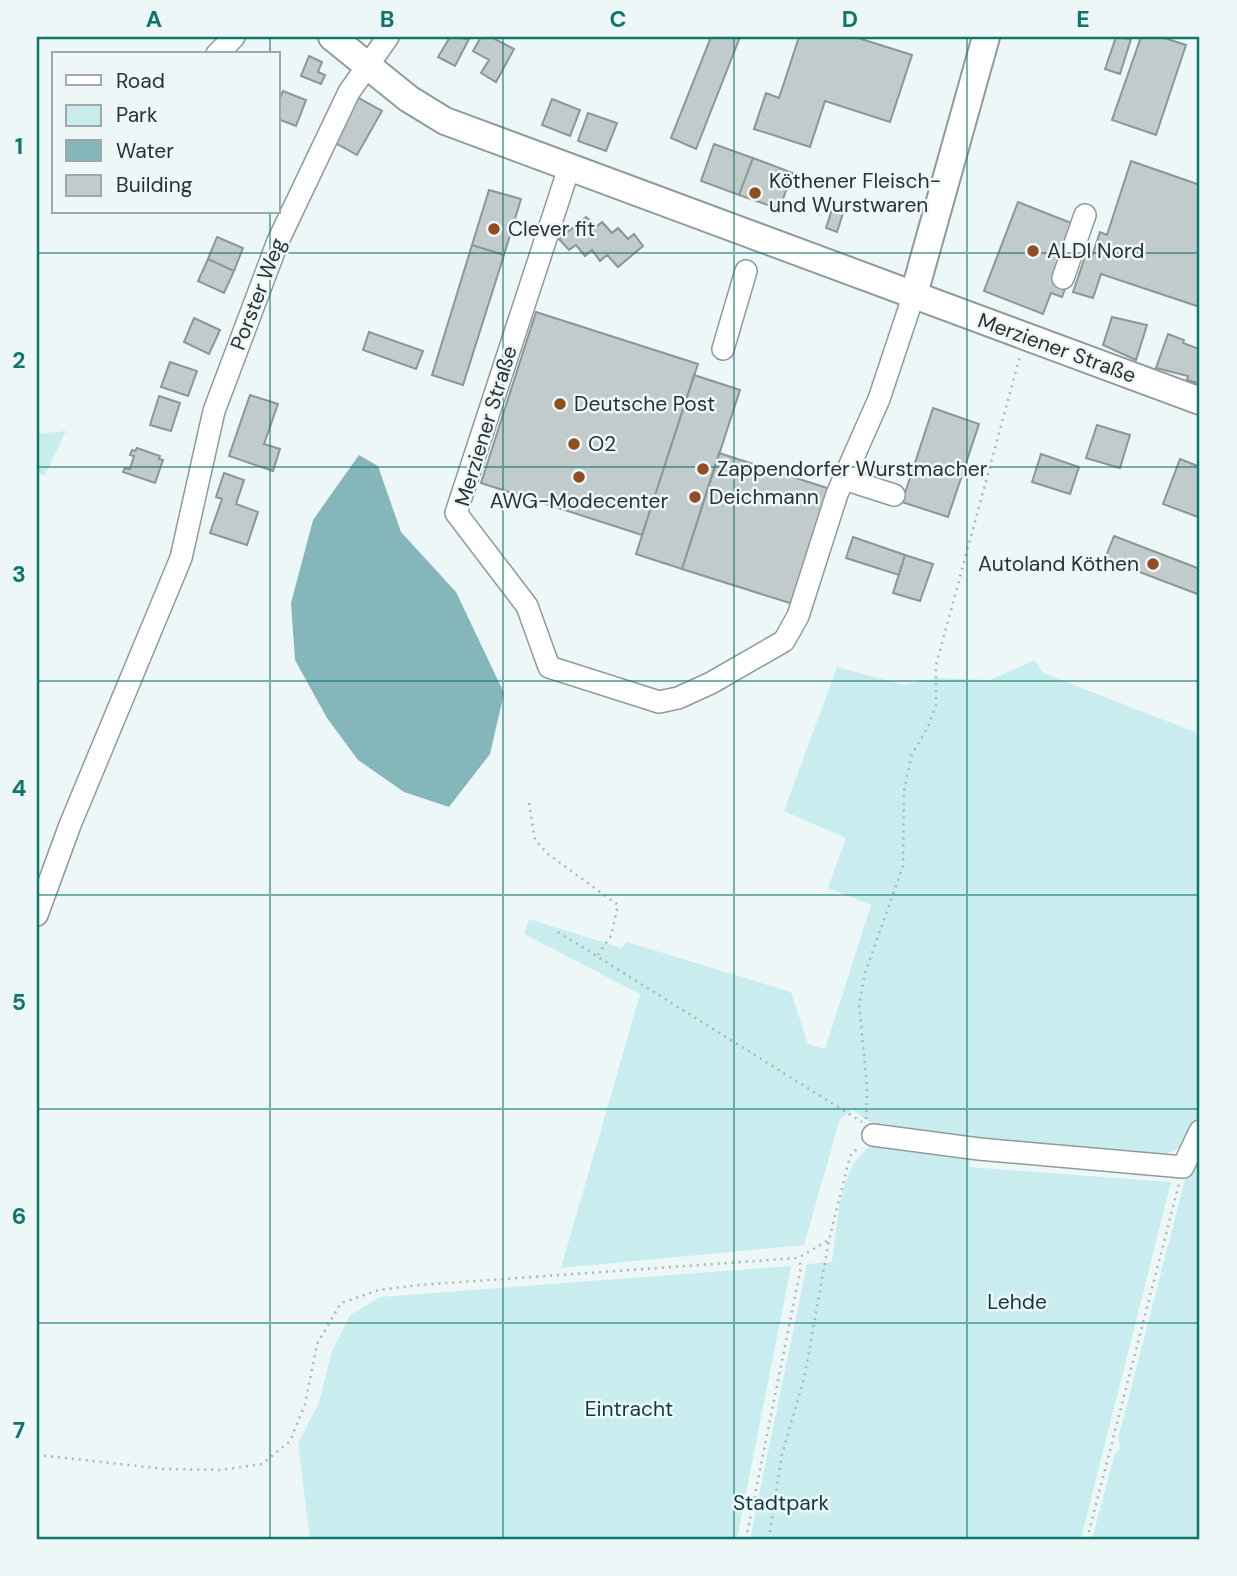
<svg xmlns="http://www.w3.org/2000/svg" width="1237" height="1576" viewBox="0 0 1237 1576" font-family="'DM Sans',sans-serif">
<style>
.green{fill:#c9edef}
.water{fill:#85b7ba}
.building{fill:#c1cbcb;stroke:#8d9696;stroke-width:2}
.lines{fill:none;stroke-linecap:round;stroke-linejoin:round}
.minor-casing{stroke:#919a9b;stroke-width:24}
.major-casing{stroke:#919a9b;stroke-width:30}
.path{stroke:#adb5b5;stroke-width:2.5;stroke-dasharray:2 5;stroke-linecap:butt}
.minor{stroke:#fff;stroke-width:21}
.major{stroke:#fff;stroke-width:26}
.grid{fill:none;stroke:#0f766e;stroke-width:2;stroke-opacity:0.55}
.poi-dot{fill:#924d21;stroke:#edf7f7;stroke-width:2.5}
.labels{text-anchor:middle;stroke-width:5;stroke-linejoin:round;paint-order:stroke}
.poi-label{font-size:21px;fill:#2c3030;stroke:#edf7f7;text-anchor:start}
.street-label{font-size:21px;fill:#2c3030;stroke:#edf7f7}
.park-label{font-size:21px;fill:#0b3b3e;stroke:#edf7f7}
.neatline{fill:none;stroke:#0f766e;stroke-width:2.5}
.grid-label{font-size:23px;text-anchor:middle;font-weight:bold;fill:#0f766e}
</style>
<rect width="100%" height="100%" fill="#edf7f7"/>
<path class="green" d="M66,431L45,475L37,473V434Z
M1035,660L1043,673L1200,734V1118C1191,1148 1171,1154 1143,1159L882,1131L853,1110L840,1119L804,1245L561,1268L640,994L524,934L529,919L621,948L627,942L791,992L808,1044L825,1049L871,905L828,888L846,838L784,811L837,667L904,685L937,678L990,680Z
M879,1141L971,1152L969,1167L1171,1182L1081,1539H750L807,1264L832,1262C839,1220 837,1161 879,1141Z
M1200,1144V1539H1092L1115,1453L1121,1448L1118,1439L1188,1168Z
M791,1266L737,1539H310L298,1443L319,1403L332,1351L350,1315L380,1297Z"/>
<path class="water" d="M359,455L378,466L401,532L456,592L504,693L490,754L449,807L404,792L358,760L327,718L295,660L291,603L313,520Z"/>
<path class="building" d="M450,37L469,39L455,66L438,57Z
M481,37H491L514,49L496,82L481,73L489,60L473,51Z
M711,37H740L696,149L671,138Z
M799,37H855L912,55L890,122L825,101L810,147L754,129L766,93L779,98Z
M1116,37L1131,39L1120,74L1105,69Z
M1141,37H1161L1186,45L1156,135L1112,120Z
M309,56L322,62L318,72L325,75L321,84L301,76Z
M283,91L306,100L296,126L278,119V104Z
M357,97L382,111L357,155L332,141Z
M552,99L580,110L570,136L542,125Z
M588,113L617,123L606,151L578,141Z
M714,144L753,158L739,195L701,181Z
M753,158L793,173L779,209L739,195Z
M1131,161L1200,185V307L1101,274L1093,298L1073,292L1085,257L1091,259L1100,232L1107,235Z
M489,190L521,199L504,255L472,245Z
M1018,202L1076,225L1068,281L1062,297L1051,293L1043,314L984,291Z
M832,209L843,213L837,232L826,228Z
M586,217L596,227L602,222L612,233L618,228L628,239L634,234L643,246L618,267L607,255L600,261L592,250L585,256L576,245L569,250L559,239Z
M217,237L243,248L234,271L208,259Z
M472,245L504,255L463,385L432,375Z
M208,259L234,271L224,293L198,281Z
M536,312L698,364L642,535L481,483Z
M1112,317L1147,325L1136,360L1103,345Z
M194,318L220,330L209,354L184,342Z
M369,332L423,351L416,369L363,350Z
M1168,334L1184,340L1183,343L1199,349L1200,346V384L1187,380L1188,376L1156,368Z
M170,362L197,371L188,396L161,387Z
M694,375L740,390L682,569L636,554Z
M250,395L278,404L264,444L280,449L273,471L229,456Z
M159,396L180,403L171,431L150,425Z
M933,408L979,424L948,517L902,502Z
M1097,425L1130,435L1120,468L1086,458Z
M137,448L160,456L159,459L163,460L155,483L123,472L125,468L130,469L134,456L130,455L132,450L135,451Z
M719,453L830,489L793,604L682,569Z
M1041,454L1079,467L1070,494L1032,482Z
M1180,459L1200,467L1198,517L1163,504Z
M224,473L244,480L236,504L258,512L247,545L210,533L222,499L216,497Z
M1114,536L1200,569V595L1105,559Z
M853,537L905,555L899,575L846,558Z
M905,555L933,564L920,601L893,593Z"/>
<g class="lines">
<g class="minor-casing">
<path id="minor" d="M217,54L234,37
M569,168L456,513L527,606L549,667L659,702L678,698L711,683L784,641L798,616L837,494L879,399L914,294
M1063,278L1085,215
M723,349L746,271
M844,479L894,495
M37,915L70,825L181,558L214,411L278,241L349,92L388,37
M873,1135L979,1149L1183,1167L1200,1131"/>
</g>
<g class="major-casing">
<path id="major" d="M332,37L409,99L445,121L1200,401
M914,294L986,37"/>
</g>
<path class="path" d="M529,803L535,840L548,854L618,905L611,936L597,956
M558,932L862,1122
M866,1119L867,1087L859,1004L865,973L903,866L904,791L912,754L928,727L936,705V665L1020,356
M37,1455L165,1469L221,1470L262,1464L290,1441L305,1404L317,1344L341,1303L379,1290L419,1285L798,1258L829,1240L850,1156L859,1147
M746,1539L801,1267L798,1258
M769,1539L782,1454L804,1379L829,1240
M1087,1539L1179,1184"/>
<use href="#minor" class="minor"/>
<use href="#major" class="major"/>
</g>
<path class="grid" d="M270,37V54M503,37V1539M734,37V1539M967,37V1539M270,212V1539M37,253H1200M37,467H1200M37,681H1200M37,895H1200M37,1109H1200M37,1323H1200"/>
<g class="poi-dot">
<circle cx="755" cy="193" r="7"/>
<circle cx="494" cy="229" r="7"/>
<circle cx="1033" cy="251" r="7"/>
<circle cx="560" cy="404" r="7"/>
<circle cx="574" cy="444" r="7"/>
<circle cx="703" cy="469" r="7"/>
<circle cx="579" cy="477" r="7"/>
<circle cx="695" cy="497" r="7"/>
<circle cx="1153" cy="564" r="7"/>
</g>
<g class="labels">
<g class="poi-label">
<text x="769" y="188">Köthener Fleisch-<tspan x="769" dy="24">und Wurstwaren</tspan></text>
<text x="508" y="236">Clever fit</text>
<text x="1047" y="258">ALDI Nord</text>
<text x="574" y="411">Deutsche Post</text>
<text x="588" y="451">O2</text>
<text x="717" y="476">Zappendorfer Wurstmacher</text>
<text x="709" y="504">Deichmann</text>
<text x="579" y="508" text-anchor="middle">AWG-Modecenter</text>
<text x="1139" y="571" text-anchor="end">Autoland Köthen</text>
</g>
<g class="street-label">
<text transform="translate(258 294) rotate(-69)" y="7">Porster Weg</text>
<text transform="translate(1057 348) rotate(20)" y="7">Merziener Straße</text>
<text transform="translate(486 426) rotate(-73)" y="7">Merziener Straße</text>
</g>
<g class="park-label">
<text x="1017" y="1309">Lehde</text>
<text x="629" y="1416">Eintracht</text>
<text x="781" y="1510">Stadtpark</text>
</g>
</g>
<rect width="1237" height="1576" fill="none" stroke="#edf7f7" stroke-width="77"/>
<rect x="52" y="52" width="228" height="161" fill="#edf7f7" stroke="#a0a7a7" stroke-width="2"/>
<rect x="66" y="75" width="35" height="10" fill="#ffffff" stroke="#a0a7a7" stroke-width="2"/>
<text x="116" y="88" font-size="21" fill="#2c3030">Road</text>
<rect x="66" y="105" width="35" height="21" fill="#c9edef" stroke="#a0a7a7" stroke-width="2"/>
<text x="116" y="122" font-size="21" fill="#2c3030">Park</text>
<rect x="66" y="140" width="35" height="21" fill="#85b7ba" stroke="#a0a7a7" stroke-width="2"/>
<text x="116" y="158" font-size="21" fill="#2c3030">Water</text>
<rect x="66" y="175" width="35" height="21" fill="#c1cbcb" stroke="#a0a7a7" stroke-width="2"/>
<text x="116" y="192" font-size="21" fill="#2c3030">Building</text>
<rect x="38" y="38" width="1160" height="1500" class="neatline"/>
<g class="grid-label">
<text x="154" y="27">A</text>
<text x="387" y="27">B</text>
<text x="618" y="27">C</text>
<text x="850" y="27">D</text>
<text x="1083" y="27">E</text>
<text x="19" y="154">1</text>
<text x="19" y="368">2</text>
<text x="19" y="582">3</text>
<text x="19" y="796">4</text>
<text x="19" y="1010">5</text>
<text x="19" y="1224">6</text>
<text x="19" y="1438">7</text>
</g>
</svg>
